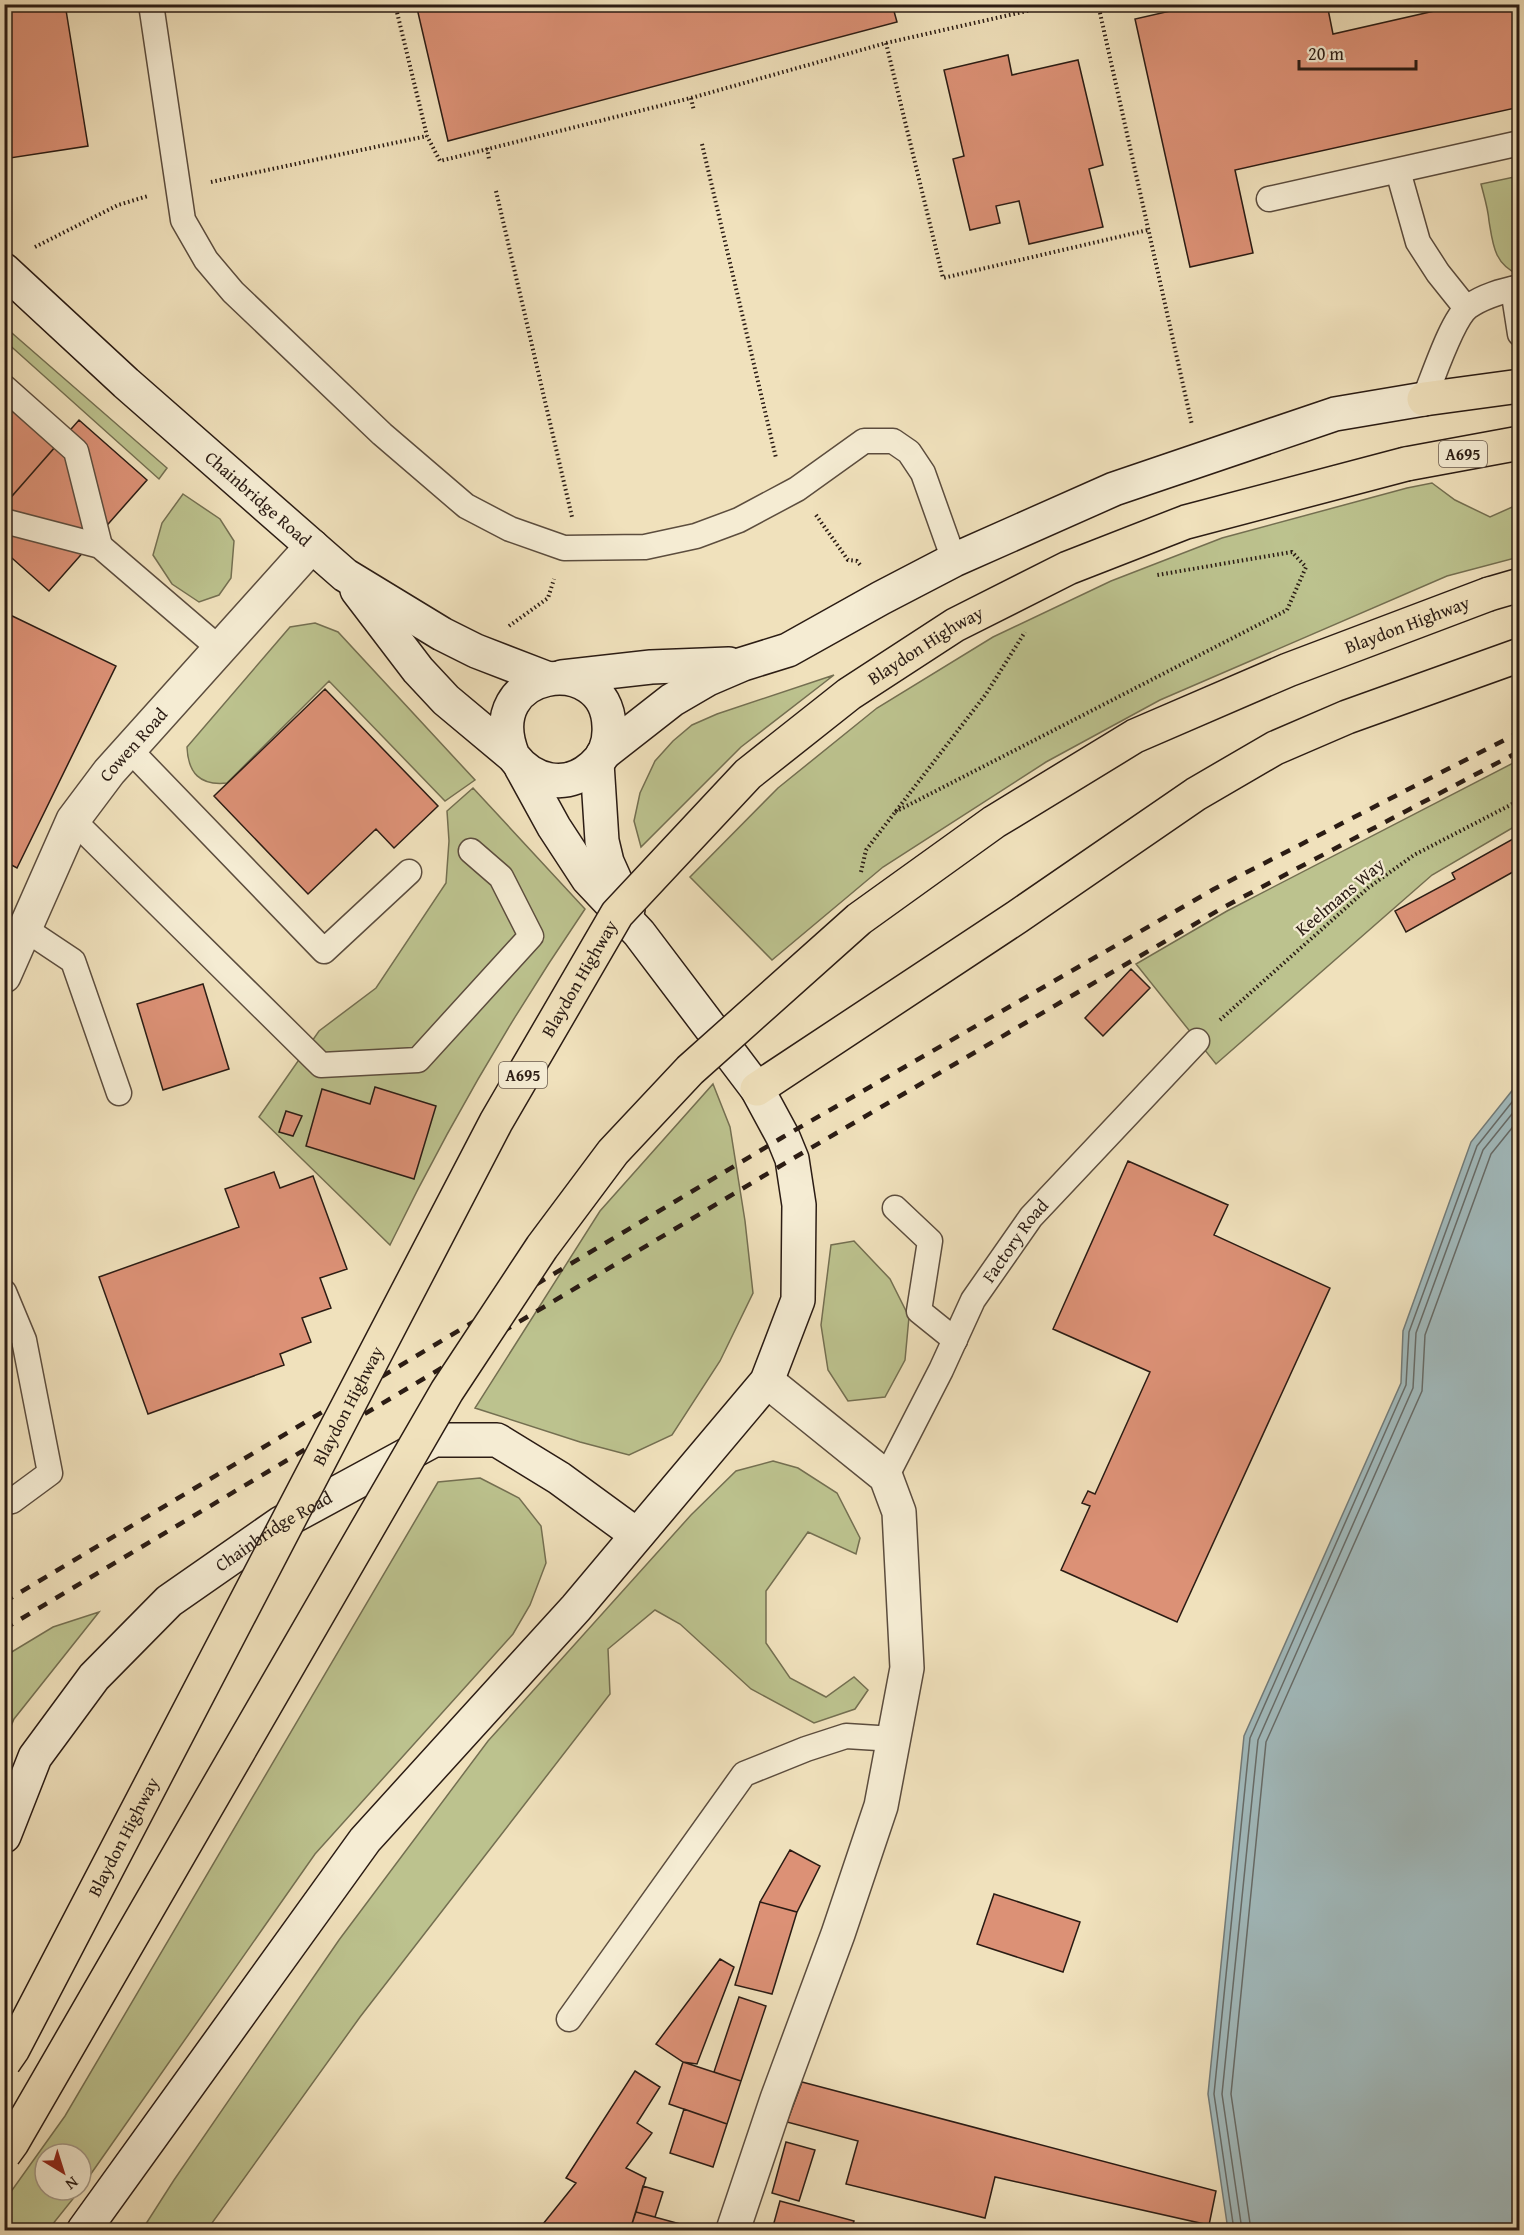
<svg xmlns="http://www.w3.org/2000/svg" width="1524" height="2235" viewBox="0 0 1524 2235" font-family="'Gentium Book Plus',serif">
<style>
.green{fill:#bcc28e;stroke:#746f51;stroke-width:1.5}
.water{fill:#a1babd;stroke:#727b79;stroke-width:1.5}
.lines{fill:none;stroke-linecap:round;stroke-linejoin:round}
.shore{stroke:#666b68;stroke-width:1.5}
.building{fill:#dc9176;stroke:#2b1c14;stroke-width:1.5}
.service-casing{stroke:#5c4d3e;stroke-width:27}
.minor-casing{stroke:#5c4d3e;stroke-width:36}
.secondary-casing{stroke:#2b1c14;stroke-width:36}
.primary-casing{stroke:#2b1c14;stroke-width:36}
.path{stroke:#2b1c14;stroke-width:4;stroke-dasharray:1.5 3;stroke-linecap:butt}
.service{stroke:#f5ecd3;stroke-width:24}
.minor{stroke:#f5ecd3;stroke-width:33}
.secondary{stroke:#f5ecd3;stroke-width:33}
.primary{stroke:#f0e1bc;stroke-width:33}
.rail{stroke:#2b1c14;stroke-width:4.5;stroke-dasharray:10 10;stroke-linecap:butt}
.primary-bridge-casing{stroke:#2b1c14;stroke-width:36;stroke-linecap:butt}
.primary-bridge{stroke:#f0e1bc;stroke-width:33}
.labels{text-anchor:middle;stroke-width:4.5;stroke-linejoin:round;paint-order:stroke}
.shield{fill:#f5ecd3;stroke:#685a4d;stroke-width:1.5}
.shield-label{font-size:16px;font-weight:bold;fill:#2b1c14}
.street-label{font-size:18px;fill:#2b1c14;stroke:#f5ecd3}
</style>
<rect width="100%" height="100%" fill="#f0e1bc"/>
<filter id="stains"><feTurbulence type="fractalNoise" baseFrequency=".00333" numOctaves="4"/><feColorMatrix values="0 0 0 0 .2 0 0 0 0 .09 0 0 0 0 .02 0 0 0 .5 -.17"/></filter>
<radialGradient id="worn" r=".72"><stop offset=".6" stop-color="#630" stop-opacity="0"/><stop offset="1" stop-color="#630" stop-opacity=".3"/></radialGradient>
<path class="green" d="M1519,176H1520L1519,275C1494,264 1493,245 1489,221C1488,208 1484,196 1481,184Z
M5,327L167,468L159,479L5,341Z
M1432,483L1455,500L1490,517L1519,504V557L1447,576L1160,700L1046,762L883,867L772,960L690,877L778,788L877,708L993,637L1111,581L1222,538L1407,488Z
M183,494L220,519L234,541L231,578L219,595L199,602L172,584L153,555L162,523Z
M315,623L338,632L475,780L445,801L329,681L227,783C200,786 188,773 187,747L290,627Z
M834,675L741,747L641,847L634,821L640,793L655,761L673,741L692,725L717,714Z
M1519,760V824L1432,875L1216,1064L1136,964L1227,911Z
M473,788L585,909C512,1016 447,1128 390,1245L259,1117L319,1031L376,988L446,883L449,841L447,811Z
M713,1084L730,1127L745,1221L753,1293L720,1361L672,1435L629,1455L580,1442L475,1408L600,1211Z
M854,1241L890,1279L909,1317L905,1360L885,1397L848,1401L828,1370L821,1325L831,1245Z
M773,1461L798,1468L837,1493L860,1538L856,1554L808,1532L766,1591V1643L790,1678L826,1697L854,1677L868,1690L855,1709L814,1723L751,1689L680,1624L655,1610L608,1649L610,1694L360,2017L207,2230H142L174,2180L339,1940L488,1741L691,1515L736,1471Z
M480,1478L519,1498L541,1526L546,1563L530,1605L513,1634L315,1854L81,2188V2154H45V2190H80L48,2230H5V2200L65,2116L438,1482Z
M99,1612L14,1719L5,1740V1656L53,1627Z"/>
<path class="water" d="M1519,1082V2230H1228L1208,2094L1244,1736L1401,1383L1403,1331L1471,1142Z"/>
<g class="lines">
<path class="shore" d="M1234,2230L1214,2094L1250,1738L1406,1385L1409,1332L1477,1146L1520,1092
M1242,2230L1222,2094L1258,1740L1413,1388L1416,1333L1483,1150L1520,1104
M1251,2230L1231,2094L1266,1742L1422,1391L1425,1335L1491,1154L1520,1118"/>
</g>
<path class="building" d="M4,4H65L88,146L10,158L4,121Z
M416,4H892L897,22L448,141Z
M1201,4H1327L1333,34L1465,4H1520V107L1235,170L1253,253L1190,267L1135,19Z
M1008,55L1012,75L1078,60L1103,165L1089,169L1103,227L1029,244L1019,201L996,206L1000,223L970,230L953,159L964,156L944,70Z
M4,402L55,447L6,503L4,502Z
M79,420L147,480L49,591L4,551V505Z
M4,612L116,666L17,868L4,861Z
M325,689L438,806L394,848L376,829L308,894L214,796Z
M1520,835V868L1406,932L1395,911L1455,879L1452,873Z
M1131,969L1150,988L1103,1036L1085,1018Z
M203,984L229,1069L163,1090L137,1004Z
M375,1087L436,1106L414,1179L306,1146L322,1089L370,1104Z
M286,1111L302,1116L293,1136L279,1132Z
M1128,1161L1228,1205L1214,1235L1330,1288L1177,1622L1061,1570L1090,1506L1082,1503L1088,1491L1095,1494L1150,1372L1053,1329Z
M274,1172L280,1188L313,1176L347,1269L320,1278L331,1308L302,1318L311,1342L280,1354L284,1365L148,1414L99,1277L239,1227L225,1189Z
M790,1850L820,1866L797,1912L760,1902Z
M994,1894L1080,1922L1063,1972L977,1944Z
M760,1902L797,1912L772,1994L735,1985Z
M720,1959L734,1967L697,2064L683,2062L656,2044Z
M739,1997L766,2006L741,2081L714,2072Z
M683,2062L741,2081L727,2124L669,2104Z
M635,2071L660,2087L637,2123L652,2133L626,2168L646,2178L630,2230H546L539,2229L576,2183L566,2178Z
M802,2082L1216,2191L1209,2225L995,2177L985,2218L846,2184L858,2141L787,2122Z
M684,2109L727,2124L713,2167L670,2153Z
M786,2142L815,2150L799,2201L772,2193Z
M643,2186L663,2192L655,2217L636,2212Z
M780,2201L854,2221L851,2230H772Z
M636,2212L695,2228L694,2230H630Z"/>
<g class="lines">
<g class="service-casing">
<g id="service">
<path d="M151,4L183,220L206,260L233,292L382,434L466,506L510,529L564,548L645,547L696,536L739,520L797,489L864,441H893L909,452L923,473L954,560"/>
<path d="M1398,171L1418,242L1438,273L1466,308"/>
<path d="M1269,199L1520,143"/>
<path d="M1513,289L1520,334"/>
<path d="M4,387L76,451L100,546"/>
<path d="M1424,399C1433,378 1452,319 1468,307C1483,296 1502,291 1520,287"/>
<path d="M4,521L100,546L220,649"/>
<path d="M129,749L324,951L409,872"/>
<path d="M73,820L321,1065L418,1060L531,936L501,877L471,851"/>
<path d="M25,929L73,961L119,1093"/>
<path d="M895,1208L930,1241L919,1311L955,1340"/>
<path d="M4,1292L24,1340L50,1473L12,1501L4,1502"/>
<path id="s1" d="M886,1477L941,1370L973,1300L1031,1217L1197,1041"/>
<path d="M569,2019L744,1774L806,1749L846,1736L894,1739"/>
</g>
</g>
<g class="minor-casing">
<g id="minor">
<path id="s2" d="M4,976L73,820L109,772L312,546"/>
<path d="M733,2230L777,2099L838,1934L881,1806L907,1668L899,1512L886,1477L767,1381"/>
</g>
</g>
<g class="secondary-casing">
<g id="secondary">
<path id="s3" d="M4,270L126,383L345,575L442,634L476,651L546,678"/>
<path d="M357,590L418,670L446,700L513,756C533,782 566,790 592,767C605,757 610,742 609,726C607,650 477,668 513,756"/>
<path d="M562,677L651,667L729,664"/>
<path d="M603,754L672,700L708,679L743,664L788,650L881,598L954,560L1114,489L1335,414L1424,399"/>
<path d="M597,763L602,841L607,862L628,909"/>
<path id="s4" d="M4,1836L35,1757L94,1677L169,1601L281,1523L434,1440H497L559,1478L637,1535"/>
<path d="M84,2230L365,1840L576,1608L767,1381L798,1300L799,1205L792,1159L783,1137L757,1089L639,933L588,879L554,827L521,767"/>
</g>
</g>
<g class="primary-casing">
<path id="primary" d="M1424,399L1520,386
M1406,464L1520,443
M1489,594L1520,585
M757,1089L1017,917L1196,794L1275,748L1347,717L1520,655"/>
</g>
<path class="path" d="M395,4L427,136L440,161L691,98L886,43L1058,4
M1098,4L1192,425
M886,43L943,278L1148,230
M691,98L694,111
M702,144L776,458
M487,148L489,159
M211,182L427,136
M496,191L572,517
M35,247L118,205L148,196
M816,515L848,560L857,561L861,566
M509,626L548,598L554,579
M895,812L1287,610L1306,567L1292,552L1157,575
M861,872L866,850L986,694L1025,632
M1220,1020L1368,888L1414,855L1520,800"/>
<use href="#service" class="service"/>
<use href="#minor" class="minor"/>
<use href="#secondary" class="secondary"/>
<use href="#primary" class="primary"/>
<path class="rail" d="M4,1602L783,1137L1214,889L1520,732
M4,1629L792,1159L1224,907L1520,751"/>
<g class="primary-bridge-casing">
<g id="primary-bridge">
<path id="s5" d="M4,2062L13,2049L496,1122L617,914L748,774L849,694L955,625L1068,568L1186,522L1406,464"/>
<path id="s6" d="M4,2154L12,2143L447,1391L542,1247L613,1152L690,1070L859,919L994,822L1135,736L1288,670L1489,594"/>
</g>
</g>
<use href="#primary-bridge" class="primary-bridge"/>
</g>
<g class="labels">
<g class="shield">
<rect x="1439" y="441" width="48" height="26" rx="4.5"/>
<rect x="499" y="1062" width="48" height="26" rx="4.5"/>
</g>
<g class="shield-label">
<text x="1463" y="460">A695</text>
<text x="523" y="1081">A695</text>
</g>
<g class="street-label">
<text dy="6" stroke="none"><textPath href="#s3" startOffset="342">Chainbridge Road</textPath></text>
<text dy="6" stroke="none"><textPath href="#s6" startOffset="2138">Blaydon Highway</textPath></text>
<text dy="6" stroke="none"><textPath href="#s5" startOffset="1713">Blaydon Highway</textPath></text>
<text dy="6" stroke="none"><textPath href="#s2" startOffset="267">Cowen Road</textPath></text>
<text transform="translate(1340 897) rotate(-40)" y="6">Keelmans Way</text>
<text dy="6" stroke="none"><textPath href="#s5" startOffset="1227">Blaydon Highway</textPath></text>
<text dy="6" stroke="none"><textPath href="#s1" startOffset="270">Factory Road</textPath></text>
<text dy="6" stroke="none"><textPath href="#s5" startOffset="741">Blaydon Highway</textPath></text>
<text dy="6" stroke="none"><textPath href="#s4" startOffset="417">Chainbridge Road</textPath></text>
<text dy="6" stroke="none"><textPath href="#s5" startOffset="255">Blaydon Highway</textPath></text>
</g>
</g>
<rect width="1524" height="2235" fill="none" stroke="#f0e1bc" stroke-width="24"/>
<rect x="6" y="6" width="1512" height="2223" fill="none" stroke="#2b1c14" stroke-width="3"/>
<rect x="12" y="12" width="1500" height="2211" fill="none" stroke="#2b1c14" stroke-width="1.5"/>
<g transform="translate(63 2172) rotate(142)"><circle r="28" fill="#f5ecd3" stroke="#a49987" stroke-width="1.5"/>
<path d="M0-4.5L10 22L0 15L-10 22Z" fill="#8f2418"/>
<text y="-9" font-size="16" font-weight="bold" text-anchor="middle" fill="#2b1c14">N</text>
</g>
<path d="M1299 60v9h117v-9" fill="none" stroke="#2b1c14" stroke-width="3"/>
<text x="1308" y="60" font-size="18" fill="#2b1c14" stroke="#f5ecd3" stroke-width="4.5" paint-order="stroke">20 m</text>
<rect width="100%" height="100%" filter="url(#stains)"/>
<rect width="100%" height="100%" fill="url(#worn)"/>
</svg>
